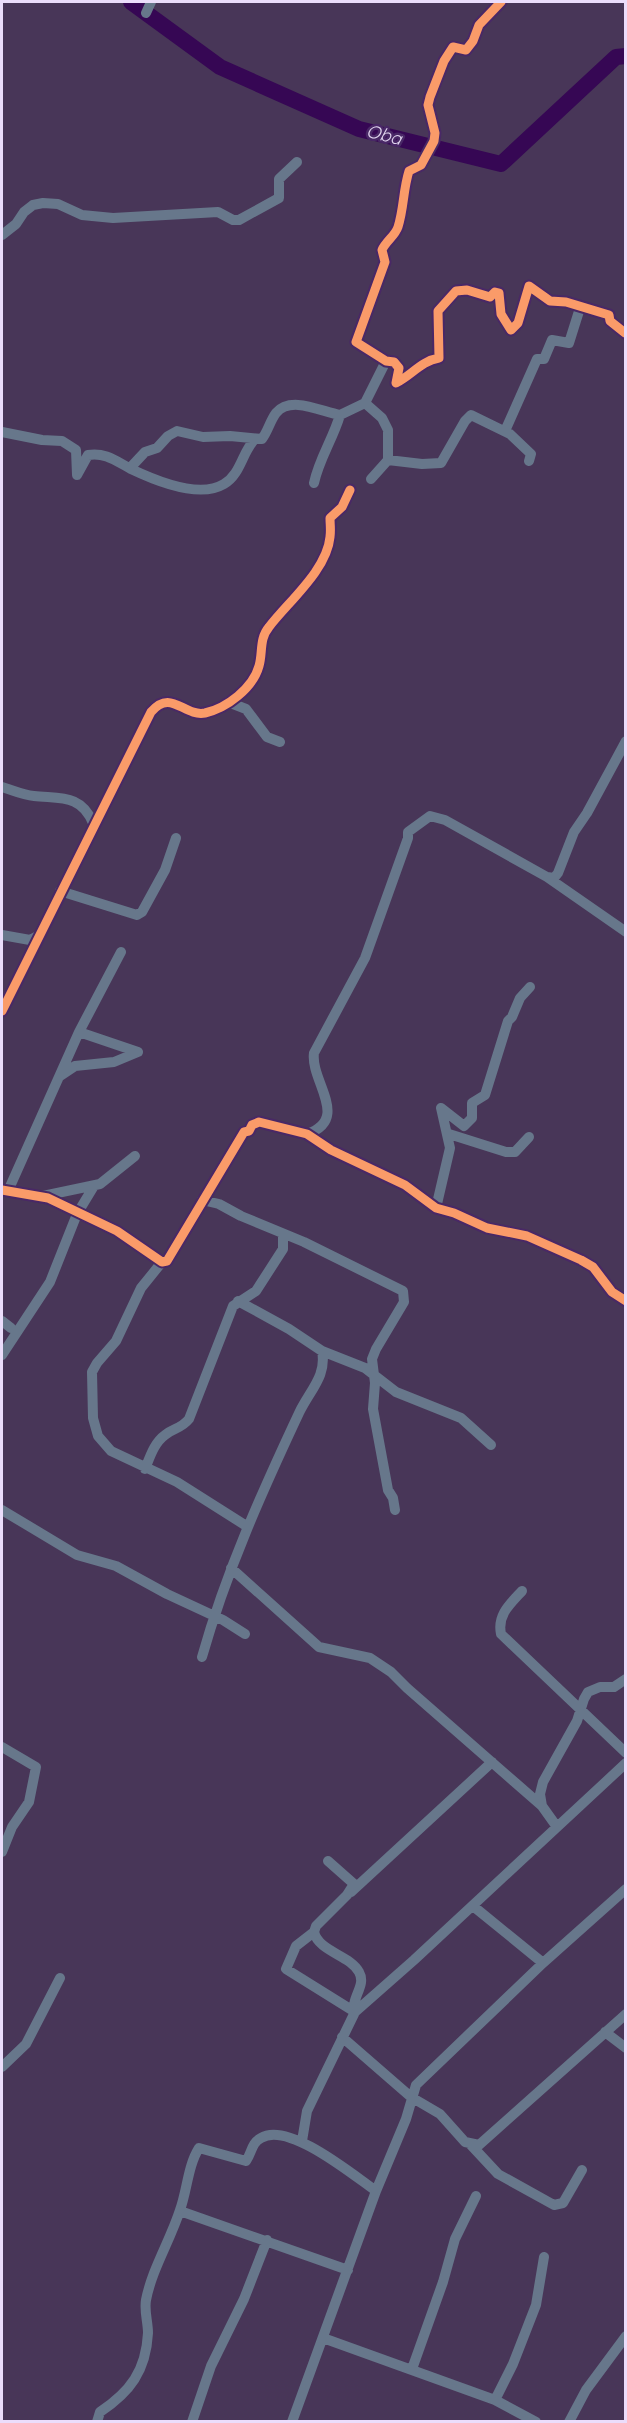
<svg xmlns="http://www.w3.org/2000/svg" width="627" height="2423" viewBox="0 0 627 2423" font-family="Quicksand,sans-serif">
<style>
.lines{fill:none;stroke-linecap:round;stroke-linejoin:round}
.river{stroke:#360754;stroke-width:16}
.street{stroke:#67778b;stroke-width:10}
.cycleway-casing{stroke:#492866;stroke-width:13}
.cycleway{stroke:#fa9b69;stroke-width:9}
.labels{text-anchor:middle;stroke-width:5;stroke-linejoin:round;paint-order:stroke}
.water-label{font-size:18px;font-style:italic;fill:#e0d4ee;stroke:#492866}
</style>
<rect width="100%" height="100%" fill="#483658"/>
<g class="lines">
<path class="river" d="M131,2L220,67L359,129L501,164L616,57L626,56"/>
<path class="street" d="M501,2L479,25L473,41L466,50L453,47L444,61L430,97L428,105L435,133L434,141L421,165L409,171C403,190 404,208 398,227C395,236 386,241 382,250L385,262L356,342L386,361L394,362L399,368L396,383C412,375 421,361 439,358L438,311L456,291L467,290L490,297L495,292L499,293L501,314L511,330L518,323L529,286L550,301L566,302L609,315L610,321L625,333
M146,13L151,2
M2,235L16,224L24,212L33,205L43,203L58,204L82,215L113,218L218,212L233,220H239L279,198V179L297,162
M365,403L382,418L388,430V460L371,479
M505,431L537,359H544L552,340L569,343L580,308
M2,432L42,440L62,441L76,450L77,475L88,455C105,452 116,461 131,469C154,480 199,499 224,484C241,474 242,452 255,439
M388,460L422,464L441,463L465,421L471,415L510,434L531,454L529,461
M130,468L145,452L157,448L168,436L177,431L203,437L230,436L262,439C268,431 270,421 276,413C291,395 322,412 340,415
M314,483C319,459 333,439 340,415L365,403L386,361
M228,702L246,709L267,737L280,742
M2,787C12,790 23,795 34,796C60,799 81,794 93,823
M547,877L554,878L558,873L574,832L587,813L626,741
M60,891L137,915L142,912L165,870L176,838
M2,935L30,940L39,935
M2,1011L151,712C171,688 184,717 205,713C227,708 253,688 259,666C263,652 259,639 269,627C288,602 327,570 330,537C331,530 330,524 330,518L342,507L350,490
M60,1076L75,1066L114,1062L138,1052L79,1032
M307,1134C351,1119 310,1081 314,1053L365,958L408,838V832L430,816L445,820L547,877L626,932
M449,1134L506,1152H515L529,1137
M2,1190L48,1198L117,1231L162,1262L167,1261L244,1132L249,1131L252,1125L259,1122L307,1134L331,1150L405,1185L436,1208L454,1213L487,1228L527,1236L581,1260L593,1267L612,1292L626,1301
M8,1191L79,1032L121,952
M43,1196L100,1184L135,1156
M202,1200L219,1204L241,1216L304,1242L403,1291L404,1302L376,1349L372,1359L375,1383L373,1409L388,1490L393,1498L395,1510
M436,1208L450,1148L441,1108L464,1126L472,1118V1103L485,1095L508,1021L512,1017L520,998L530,987
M162,1262L141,1288L116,1341L97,1363L92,1372L93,1418L98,1436L111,1451L177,1482L248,1527
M238,1301L289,1329L322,1351L365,1368L396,1392L461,1418L491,1445
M2,1321L11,1328
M2,1355L50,1282L77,1214L94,1186
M145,1469C150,1457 154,1443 165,1435C173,1428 181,1429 189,1419L233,1306L256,1291L283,1249V1235
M2,1510L77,1555L116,1566L167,1594L223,1620L245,1634
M231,1568L319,1647L370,1658L391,1672L407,1688L542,1806
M522,1591C510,1604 497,1615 501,1634L626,1753
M202,1657C226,1572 262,1492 299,1413C310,1390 327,1376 322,1351
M2,1747L36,1767L29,1802L12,1827L2,1852
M557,1827L542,1806L540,1794L543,1782L577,1721L584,1699L588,1692L600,1687H614L626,1679
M328,1861L354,1884L347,1895L316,1926L314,1932C319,1952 350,1955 359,1972C367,1986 350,1998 355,2012
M351,1892L492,1762
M473,1906L543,1963
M314,1932L296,1946L286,1969L355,2012
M605,2032L626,2048
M342,2037L411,2097L440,2114L465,2142L479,2145L626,2014
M2,2067L26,2044L60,1978
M302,2141L307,2111L355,2012L414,1960L626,1763
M471,2145L498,2174L554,2205L563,2203L582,2170
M180,2211L348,2270
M323,2338L495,2400L536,2422
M412,2369L443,2282L455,2239L476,2196
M495,2400L513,2364L536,2305L544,2257
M97,2422L100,2412C130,2392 146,2371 148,2333C148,2322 144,2311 146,2300C152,2269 170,2241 180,2210C187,2191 188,2165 199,2148L246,2161C252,2153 251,2143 261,2138C288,2121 353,2175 376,2191
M192,2422L211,2366L244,2299L267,2240
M292,2422L376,2191L406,2119L416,2085L543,1963L626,1889
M569,2422L586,2390L626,2336"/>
<g class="cycleway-casing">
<path id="cycleway" d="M501,2L479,25L473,41L466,50L453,47L444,61L430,97L428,105L435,133L434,141L421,165L409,171C403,190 404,208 398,227C395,236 386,241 382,250L385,262L356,342L386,361L394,362L399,368L396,383C412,375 421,361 439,358L438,311L456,291L467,290L490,297L495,292L499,293L501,314L511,330L518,323L529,286L550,301L566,302L609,315L610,321L625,333
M2,1011L151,712C171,688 184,717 205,713C227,708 253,688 259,666C263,652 259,639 269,627C288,602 327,570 330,537C331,530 330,524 330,518L342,507L350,490
M2,1190L48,1198L117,1231L162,1262L167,1261L244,1132L249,1131L252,1125L259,1122L307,1134L331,1150L405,1185L436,1208L454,1213L487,1228L527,1236L581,1260L593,1267L612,1292L626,1301"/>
</g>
<use href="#cycleway" class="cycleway"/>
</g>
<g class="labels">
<g class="water-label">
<text transform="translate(384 135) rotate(14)" y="6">Oba</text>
</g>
</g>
<rect width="627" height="2423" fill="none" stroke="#ebddfb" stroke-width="6"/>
</svg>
